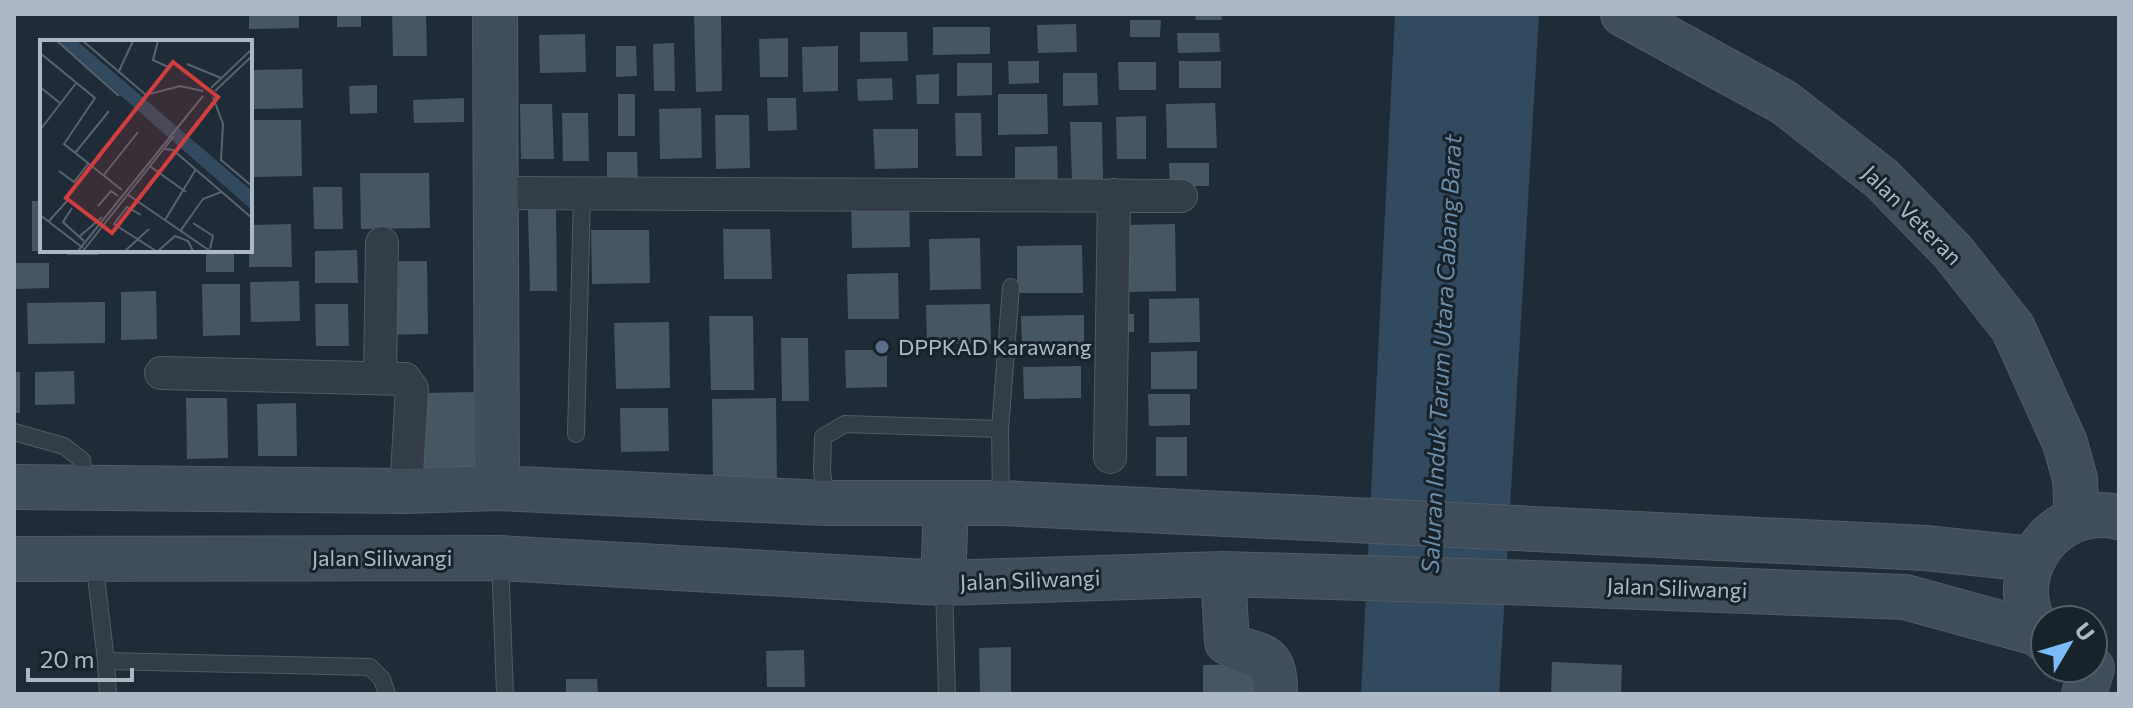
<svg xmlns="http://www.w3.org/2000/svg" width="2133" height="708" viewBox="0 0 2133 708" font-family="Commissioner,sans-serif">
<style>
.water{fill:#324a5f}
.building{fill:#475663}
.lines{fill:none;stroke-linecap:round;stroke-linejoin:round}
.lane-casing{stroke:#505b65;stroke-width:18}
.street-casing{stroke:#505b65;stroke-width:34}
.secondary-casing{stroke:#505b65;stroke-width:46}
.lane{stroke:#323d47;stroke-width:16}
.street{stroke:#323d47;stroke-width:32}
.secondary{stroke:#404d5a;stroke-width:44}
.service-dot{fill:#5c6f8a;stroke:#18222b;stroke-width:3}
.labels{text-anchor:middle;stroke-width:6;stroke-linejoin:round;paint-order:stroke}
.street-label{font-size:22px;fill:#acb8c4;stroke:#18222b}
.poi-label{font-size:22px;fill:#acb8c4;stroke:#18222b;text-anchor:start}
.water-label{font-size:24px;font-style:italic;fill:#6c8da9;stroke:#18222b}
.inset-road{fill:none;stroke:#57646f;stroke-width:2}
.view{fill:#d03e3f;fill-opacity:0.15;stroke:#d03e3f;stroke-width:4}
.inset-edge{fill:none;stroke:#acb8c4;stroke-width:4}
</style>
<rect width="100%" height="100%" fill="#1f2c37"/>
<path class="water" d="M1395,14H1539L1499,694H1361Z"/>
<path class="building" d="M249,14H299V28L249,29Z
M337,14H361V27H337Z
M392,14H426L427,56H393Z
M694,14H721L722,91L696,92Z
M1195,14H1221L1222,20H1196Z
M1130,20H1161L1160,37H1130Z
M1076,24L1077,52L1038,53L1037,25Z
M933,27H990V54L933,55Z
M860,32H907L908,61L860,62Z
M1177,33H1219L1220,52L1178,53Z
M585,34L586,72L540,73L539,35Z
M788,38V77H760L759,39Z
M674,43L675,91H654L653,44Z
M616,46H636L637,76L616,77Z
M838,46V91L803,92L802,47Z
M1008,61H1039V83L1009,84Z
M1179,61H1221V88H1179Z
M1118,62H1156V90H1119Z
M957,63H992V95L957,96Z
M302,69L303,108L250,109V70Z
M1063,73H1097L1098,105L1063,106Z
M939,74V104H917L916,75Z
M892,78L893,100L858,101L857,79Z
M377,85V113L350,114L349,86Z
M618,94H635V136H618Z
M998,94H1047L1048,134L998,135Z
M464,98V122L414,123L413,100Z
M767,98H796L797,130L768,131Z
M1215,103L1217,148H1167L1166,104Z
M520,104H552L554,159H521Z
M701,108L702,158L660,159L659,109Z
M562,113H588L589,161H563Z
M955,113H981L982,156H956Z
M715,115H749L750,168L716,169Z
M1146,116V159H1117L1116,117Z
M253,120H301L302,176L254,177Z
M1070,122H1102L1103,179H1072Z
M873,129H918V168L875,169Z
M1057,146L1058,187L1015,188V147Z
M607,152H637L638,181L607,182Z
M1169,163H1209V186H1170Z
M360,173H429L430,228L361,229Z
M313,187H342L343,229H314Z
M909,197L910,247L852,248L851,198Z
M32,201H42V251H32Z
M556,208L557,291H530L528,209Z
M291,224L292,267H249L250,225Z
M1175,224L1176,291L1125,292L1123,225Z
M723,229H770L772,279H724Z
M591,230H649L650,283L592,284Z
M980,238L981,289L930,290L929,239Z
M1082,245L1083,293H1017V246Z
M67,250H98V255H67Z
M206,250H234V272H206Z
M357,250L358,283H315V251Z
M386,261H427L428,334L388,335Z
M15,263H49V288L16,289Z
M898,273L899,319H848L847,274Z
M299,281L300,321L251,322L250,282Z
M202,284H240V335L203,336Z
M156,291L157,339L121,340V292Z
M1199,298L1200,342L1149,343V299Z
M105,302V343L28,344L27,303Z
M315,304H348L349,346H316Z
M990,304L991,344H927L926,305Z
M1113,314H1134V332H1114Z
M1084,315V348L1022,349L1021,316Z
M709,316H753L754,390H711Z
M669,322L670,388L616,389L614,323Z
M781,338H808L809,401H782Z
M845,350H887V387L846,388Z
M1197,351V389H1151V352Z
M1081,366V398L1024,399L1023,367Z
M74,371L75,404L35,405V372Z
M14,372H20V413H14Z
M477,392L479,467L424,468L423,393Z
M1148,394H1190V425L1149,426Z
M186,398H227L228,458L187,459Z
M776,398L777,485H713L712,399Z
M296,403L297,456H258L257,404Z
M620,408H668L669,451L621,452Z
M1156,437H1187V476H1156Z
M1011,647V694H980L979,648Z
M804,650L805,687H767L766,651Z
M1552,662L1622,665L1621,694H1551Z
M1257,664L1258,694H1203V665Z
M566,679H597L598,694H566Z"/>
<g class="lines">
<g class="lane-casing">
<path id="lane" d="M14,432L64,446L82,460L86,487
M576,434L582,194
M1001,501L1000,429L1011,287
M826,502L822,471L823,437L845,424L1000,429
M94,559L106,661
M500,560L505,694
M944,585L947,694
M108,694L106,661L370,667L382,679L387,694"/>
</g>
<g class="street-casing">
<path id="street" d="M497,193L1181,196
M161,373L405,379L412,389L406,491
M380,377L382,243
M1110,457L1114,195"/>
</g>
<g class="secondary-casing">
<path id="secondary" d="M495,14L497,488
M1623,14L1785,103L1882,179L1953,252L2013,328L2065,443L2075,479L2077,518
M14,487L406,491L497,488L826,503H1002L1925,548L2032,559
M14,559L500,558L943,583L1223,574L1533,583L1905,597L2040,634
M1223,574L1227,642C1258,662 1276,646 1275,694
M943,583L946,505
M2045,640C1996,585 2049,501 2119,517
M2084,694L2092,668"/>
</g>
<use href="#lane" class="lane"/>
<use href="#street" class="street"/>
<use href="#secondary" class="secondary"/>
</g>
<circle class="service-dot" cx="882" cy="347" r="8"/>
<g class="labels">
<g class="street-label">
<text transform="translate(1912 215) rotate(45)" y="8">Jalan Veteran</text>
<text x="382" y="566">Jalan Siliwangi</text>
<text transform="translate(1030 580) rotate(-2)" y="8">Jalan Siliwangi</text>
<text transform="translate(1677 588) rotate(2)" y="8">Jalan Siliwangi</text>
</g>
<g class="poi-label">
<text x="898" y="355">DPPKAD Karawang</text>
</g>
<g class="water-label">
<text transform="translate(1442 354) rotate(-87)" y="8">Saluran Induk Tarum Utara Cabang Barat</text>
</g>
</g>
<g transform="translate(40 40)">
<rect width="212" height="212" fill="#1f2c37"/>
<path d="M18,1H37L212,151V170Z" fill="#324a5f"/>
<path class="inset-road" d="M17,1L79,56M43,1L106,55L140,46L163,51M118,1L113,20L128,27M0,13L55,58L24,104L82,150M147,24L181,38M79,31L93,1M0,47L20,63M171,48L212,9M175,51L212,16M173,57L183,84L181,120L212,146M0,90L37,42M125,109L133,110L212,178M35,113L69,71M51,126L84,83M111,127L146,152M19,131L34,142L48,124M63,136L98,92M87,154L170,211M58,166L71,151L78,156M32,168L23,182L44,201M0,175L43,208M101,175L87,167L74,184L116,211M125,180L156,129M9,181L27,161M153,183L173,196L170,209M141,190L163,159L181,152M40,196L62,177M38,211L163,56M43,211L134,96M85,211L109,189M118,211L135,196L148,201L153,211"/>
<path class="view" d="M133,22L178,57L72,193L26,158Z"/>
<rect width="212" height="212" class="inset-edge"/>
</g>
<rect width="2133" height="708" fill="none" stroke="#acb8c4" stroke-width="32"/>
<g transform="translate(2069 644) rotate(52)"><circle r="38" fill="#18222b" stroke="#535e68" stroke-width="2"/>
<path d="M0-6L14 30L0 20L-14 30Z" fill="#7cbbfa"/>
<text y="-12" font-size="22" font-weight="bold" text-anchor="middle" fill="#acb8c4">U</text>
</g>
<path d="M28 668v12h104v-12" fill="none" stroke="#acb8c4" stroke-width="4"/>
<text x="40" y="668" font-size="24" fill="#acb8c4" stroke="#18222b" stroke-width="6" paint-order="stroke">20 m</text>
</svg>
